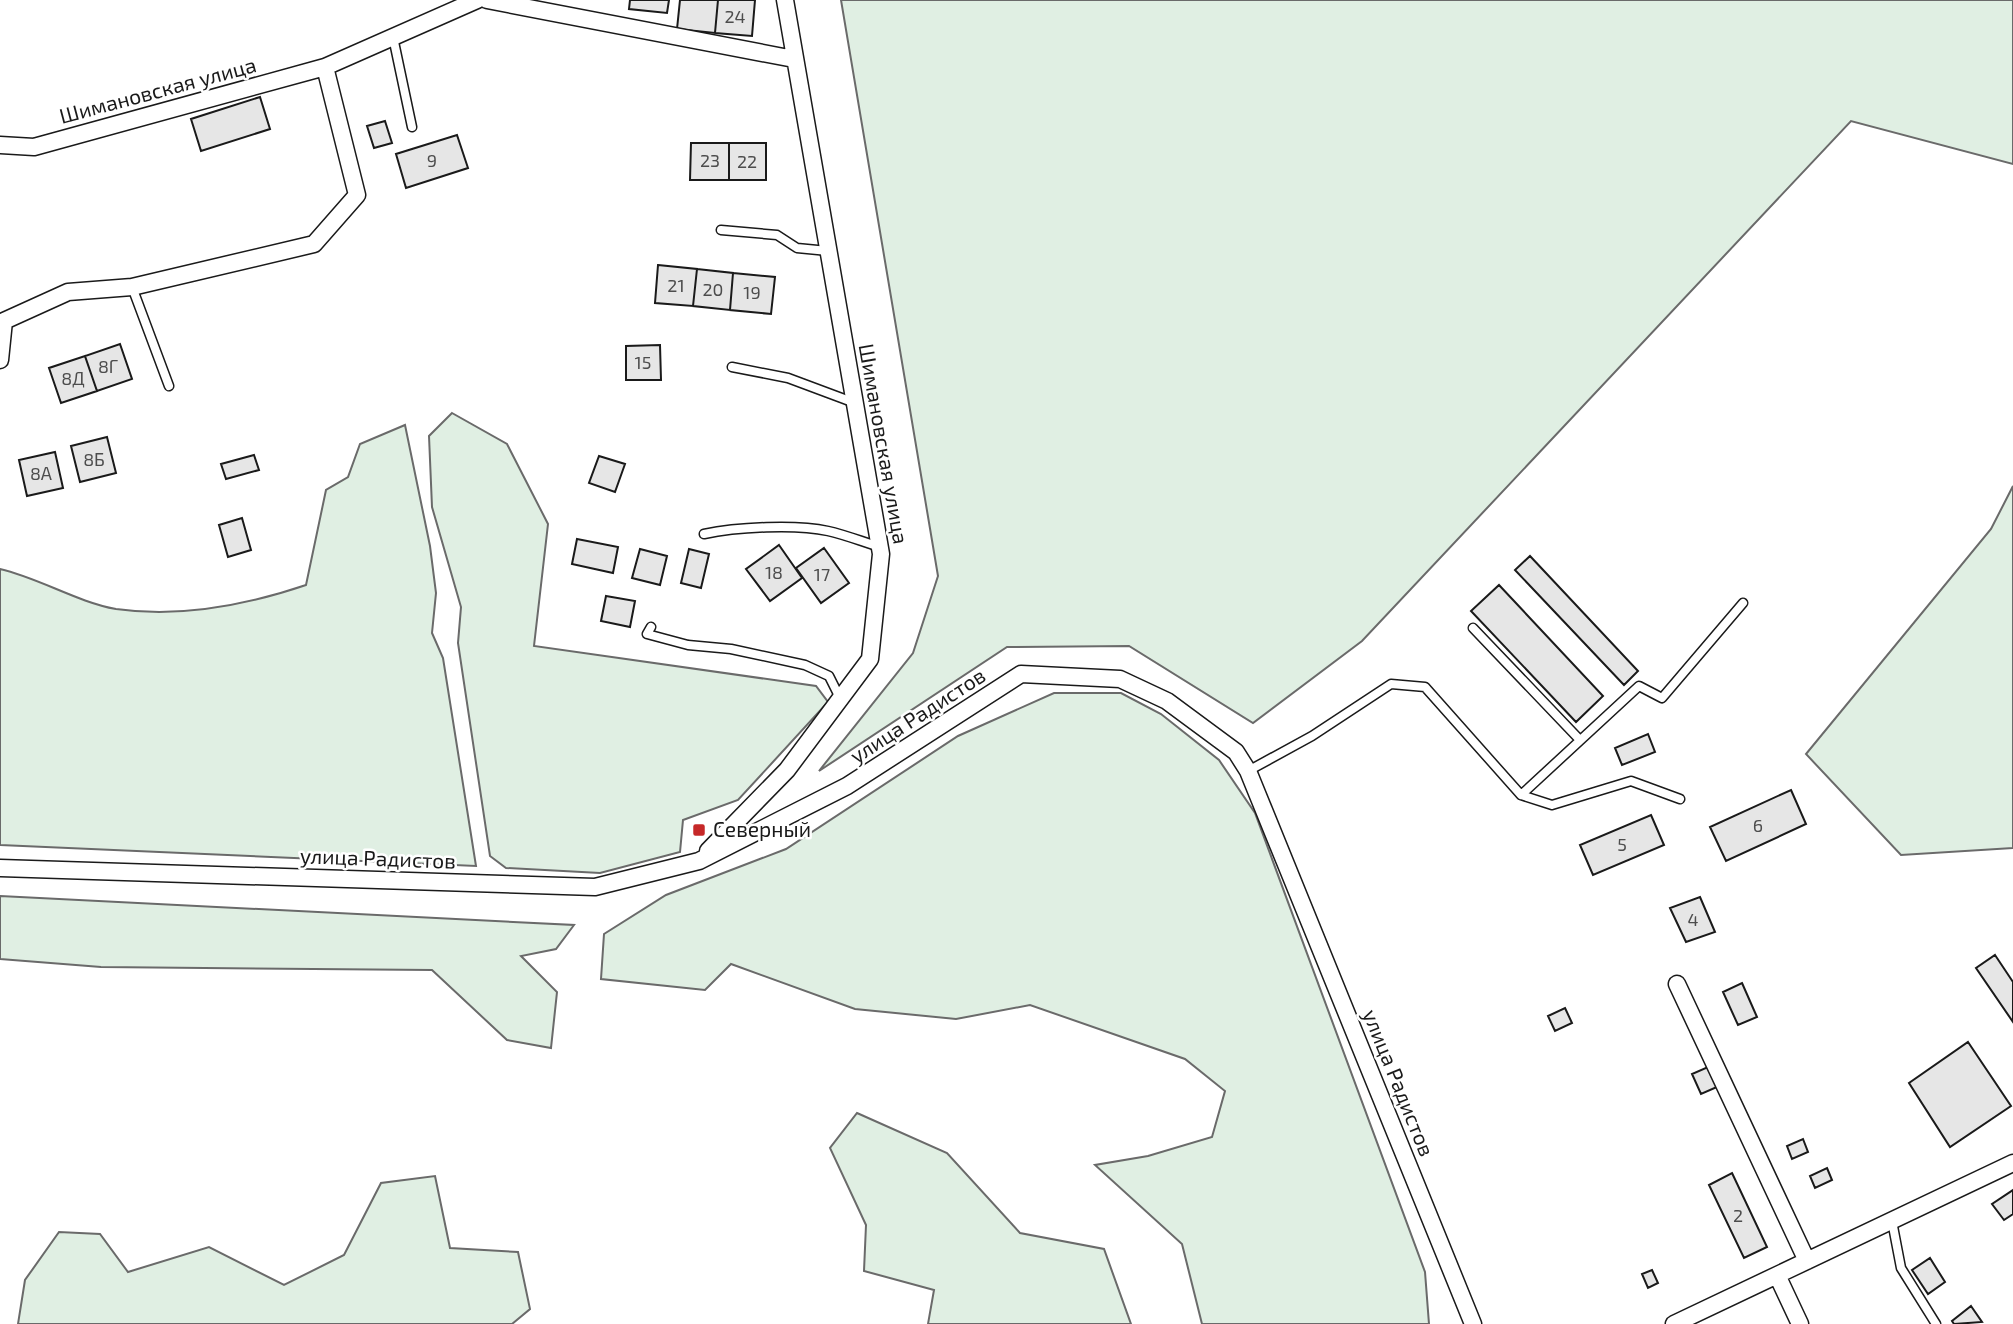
<svg xmlns="http://www.w3.org/2000/svg" width="2013" height="1324" viewBox="0 0 2013 1324" font-family="'Exo 2',sans-serif">
<style>
.green{fill:#e0efe3;stroke:#6a6a6a;stroke-width:2}
.building{fill:#e6e6e6;stroke:#1a1a1a;stroke-width:2}
.lines{fill:none;stroke-linecap:round;stroke-linejoin:round}
.lane-casing{stroke:#1a1a1a;stroke-width:11}
.street-casing{stroke:#1a1a1a;stroke-width:19}
.lane{stroke:#fff;stroke-width:8}
.street{stroke:#fff;stroke-width:16}
.poi-dot{fill:#c62828;stroke:#fff;stroke-width:2.5}
.labels{text-anchor:middle;stroke-width:5;stroke-linejoin:round;paint-order:stroke}
.number-label{font-size:18px;fill:#4d4d4d}
.street-label{font-size:21px;fill:#1a1a1a;stroke:#fff}
.poi-label{font-size:21px;fill:#1a1a1a;stroke:#fff;text-anchor:start}
</style>
<rect width="100%" height="100%" fill="#fff"/>
<path class="green" d="M841,0H2013V164L1851,121L1362,641L1253,723L1129,646L1007,647L819,771L913,653L938,576Z
M452,413L507,444L548,524L534,646L816,686L828,702L738,800L683,820L680,852L600,873L506,868L490,856L458,643L461,607L432,507L429,436Z
M405,425L430,546L436,593L432,633L443,658L476,866L0,845V569C39,578 77,602 116,609C179,618 247,605 306,585L326,490L348,477L360,444Z
M2013,486V848L1901,855L1806,754L1991,529Z
M1054,693H1121L1161,714L1219,760L1255,813L1425,1272L1429,1324H1202L1182,1244L1095,1165L1148,1156L1212,1137L1225,1091L1185,1059L1030,1005L956,1019L855,1009L731,964L705,990L601,979L604,934L666,895L786,849L958,736Z
M0,896L574,925L556,949L521,956L557,992L551,1048L507,1040L432,970L101,967L0,959Z
M857,1113L947,1153L1020,1233L1104,1249L1131,1324H928L934,1290L864,1271L866,1225L830,1148Z
M435,1176L450,1248L518,1252L530,1309L512,1324H18L25,1280L59,1232L100,1234L128,1272L209,1247L284,1285L344,1255L381,1183Z"/>
<path class="building" d="M630,0H669L667,13L629,9Z
M680,0H718L715,33L677,29Z
M718,0H755L752,36L715,33Z
M260,97L270,129L201,151L191,119Z
M385,121L392,143L374,148L367,126Z
M457,135L468,168L406,188L396,154Z
M691,143H729V180H690Z
M729,143H766V180H729Z
M658,265L697,269L693,306L655,303Z
M697,269L733,273L730,310L693,306Z
M733,273L775,277L771,314L730,310Z
M120,344L132,379L97,391L85,356Z
M660,345L661,380H626V346Z
M85,356L97,391L61,403L49,368Z
M107,437L116,473L80,482L71,446Z
M55,452L63,488L27,496L19,460Z
M254,455L259,470L226,479L221,464Z
M599,456L625,464L615,492L589,483Z
M242,518L251,550L228,557L219,525Z
M577,539L618,547L613,573L572,564Z
M779,545L802,578L770,601L746,569Z
M824,548L849,583L821,603L796,568Z
M640,549L667,556L660,585L632,578Z
M689,549L709,554L701,588L681,583Z
M1530,556L1638,671L1624,685L1515,570Z
M1499,585L1603,696L1576,722L1471,611Z
M606,596L635,601L630,627L601,621Z
M1648,734L1655,752L1622,765L1615,748Z
M1791,790L1806,824L1726,861L1710,827Z
M1651,815L1664,845L1593,875L1580,845Z
M1700,897L1715,932L1686,942L1670,908Z
M1995,955L2013,982V1022L1976,968Z
M1742,983L1757,1017L1738,1025L1723,992Z
M1565,1008L1572,1023L1555,1031L1548,1016Z
M1968,1042L2011,1106L1950,1147L1909,1083Z
M1708,1067L1717,1087L1701,1094L1692,1074Z
M1803,1139L1808,1152L1792,1159L1787,1146Z
M1827,1168L1832,1180L1815,1188L1810,1176Z
M1732,1173L1767,1247L1744,1258L1709,1185Z
M2013,1190V1214L2004,1220L1992,1204Z
M1930,1258L1945,1282L1928,1294L1912,1270Z
M1652,1270L1658,1283L1648,1288L1642,1274Z
M1971,1306L1982,1322L1954,1324L1952,1321Z"/>
<g class="lines">
<g class="lane-casing">
<path id="lane" d="M393,37L412,127
M721,230L777,235L797,248L828,251
M132,287L169,386
M732,367L788,378L855,403
M704,534C737,527 796,524 828,531C846,535 863,542 880,547
M651,627L647,634L688,645L731,649L805,665L829,676L840,698
M1473,628L1579,739
M1248,771L1312,736L1391,684L1425,687L1521,795L1552,805L1631,781L1680,799
M1521,795L1639,686L1662,698L1743,603
M1892,1221L1901,1268L1936,1324"/>
</g>
<g class="street-casing">
<path id="street" d="M487,0L794,59
M325,67L477,0
M0,145L34,147L325,67L357,195L314,244L132,287L68,292L4,321L0,360
M708,851L787,770L870,659L881,554L785,0
M0,868L595,887L699,861L847,786L1021,674L1120,679L1167,701L1236,752L1248,771L1473,1324
M1677,984L1807,1261
M1777,1275L1800,1324
M1674,1324L2013,1163"/>
</g>
<use href="#lane" class="lane"/>
<use href="#street" class="street"/>
</g>
<rect class="poi-dot" x="692" y="823" width="14" height="14" rx="3.5"/>
<g class="labels">
<g class="number-label">
<text x="735" y="23">24</text>
<text x="432" y="167">9</text>
<text x="710" y="167">23</text>
<text x="747" y="168">22</text>
<text x="676" y="292">21</text>
<text x="713" y="296">20</text>
<text x="752" y="299">19</text>
<text x="643" y="369">15</text>
<text x="108" y="373">8Г</text>
<text x="73" y="385">8Д</text>
<text x="94" y="466">8Б</text>
<text x="41" y="480">8А</text>
<text x="774" y="579">18</text>
<text x="822" y="581">17</text>
<text x="1758" y="832">6</text>
<text x="1622" y="851">5</text>
<text x="1693" y="926">4</text>
<text x="1738" y="1222">2</text>
</g>
<g class="street-label">
<text transform="translate(158 91) rotate(-15)" y="7">Шимановская улица</text>
<text transform="translate(883 444) rotate(80)" y="7">Шимановская улица</text>
<text transform="translate(918 716) rotate(-33)" y="7">улица Радистов</text>
<text transform="translate(378 859) rotate(2)" y="7">улица Радистов</text>
<text transform="translate(1398 1083) rotate(68)" y="7">улица Радистов</text>
</g>
<g class="poi-label">
<text x="713" y="837">Северный</text>
</g>
</g>
</svg>
